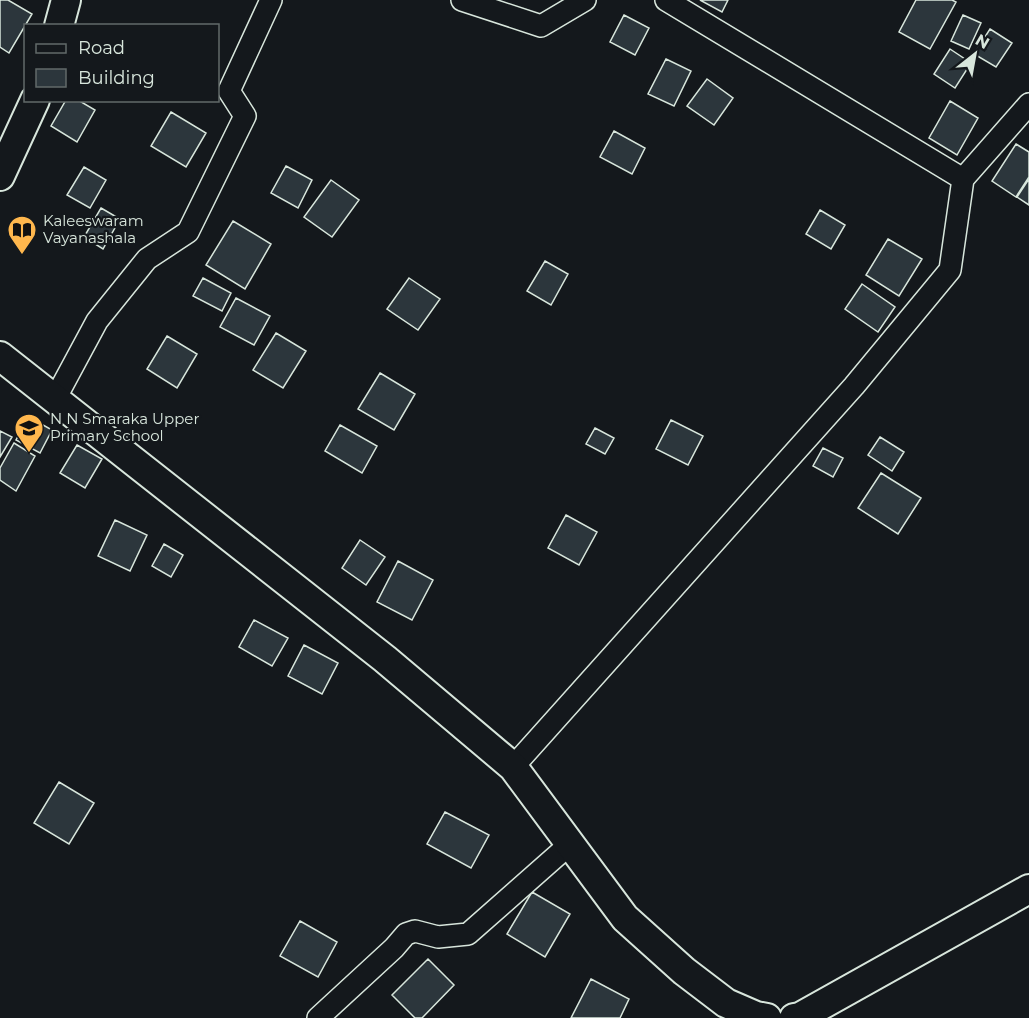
<svg xmlns="http://www.w3.org/2000/svg" width="1029" height="1018" viewBox="0 0 1029 1018" font-family="Montserrat,sans-serif">
<style>
.building{fill:#2c363c;stroke:#d8e6dc;stroke-width:1.5}
.lines{fill:none;stroke-linecap:round;stroke-linejoin:round}
.street-casing{stroke:#d8e6dc;stroke-width:24}
.secondary-casing{stroke:#d8e6dc;stroke-width:32}
.street{stroke:#14181c;stroke-width:21}
.secondary{stroke:#14181c;stroke-width:28}
.labels{text-anchor:middle;stroke-width:4.5;stroke-linejoin:round;paint-order:stroke}
.poi-label{font-size:15px;fill:#d8e6dc;stroke:#14181c;text-anchor:start}
</style>
<rect width="100%" height="100%" fill="#14181c"/>
<path class="building" d="M0,0H8L32,14L9,53L0,47Z
M700,0H728L722,12Z
M916,0H952L956,2L930,49L899,32Z
M624,15L649,28L635,55L610,42Z
M963,15L981,23L969,49L951,41Z
M990,29L1012,43L996,67L974,54Z
M950,49L971,63L955,88L934,74Z
M666,59L691,71L674,106L648,94Z
M707,79L733,98L714,125L687,106Z
M66,100H78L95,110L77,142L51,126Z
M950,101L978,118L957,155L929,138Z
M171,112L206,133L186,167L151,146Z
M614,131L645,148L632,174L600,157Z
M1016,144L1029,152V177L1016,197L992,181Z
M286,166L312,180L298,208L271,193Z
M84,167L106,180L90,208L67,195Z
M1029,179V205L1017,197Z
M331,180L359,200L332,237L304,217Z
M101,208L120,219L103,249L84,237Z
M820,210L845,225L831,249L806,234Z
M233,221L271,244L245,289L206,265Z
M888,239L922,259L899,296L866,275Z
M545,261L568,274L551,305L527,291Z
M203,278L231,293L222,311L193,296Z
M409,278L440,299L418,330L387,309Z
M862,284L895,307L878,332L845,309Z
M236,298L270,316L254,345L220,327Z
M276,333L306,351L283,388L253,370Z
M167,336L197,354L177,388L147,369Z
M380,373L415,394L394,430L358,409Z
M29,417L52,430L40,453L16,440Z
M671,420L703,436L688,465L656,449Z
M340,425L377,446L362,473L325,451Z
M595,428L614,438L605,454L586,444Z
M0,431L12,437L0,457Z
M880,437L904,452L892,471L868,455Z
M14,443L35,456L16,491L0,480V468Z
M77,445L102,459L85,488L60,473Z
M823,448L843,458L833,477L813,466Z
M881,473L921,498L898,534L858,508Z
M566,515L597,532L579,565L548,548Z
M115,520L147,535L130,571L98,556Z
M360,540L385,557L366,585L342,568Z
M164,544L183,555L171,577L152,566Z
M398,561L433,580L412,620L377,602Z
M254,620L288,638L272,666L239,647Z
M304,645L338,663L322,694L288,676Z
M59,782L94,803L69,844L34,823Z
M445,812L489,835L471,868L427,844Z
M532,892L570,914L545,957L507,934Z
M300,921L337,942L318,977L280,956Z
M428,959L454,985L422,1018H415L392,995Z
M591,979L629,999L620,1018H571Z"/>
<g class="lines">
<g class="street-casing">
<path id="street" d="M462,0L541,26L585,0
M666,0L963,179
M55,399L97,321L147,259L188,232L245,116L229,91L271,0
M513,767L854,386L950,270L963,179L1029,104
M318,1018L394,948L406,934L415,931L438,937L468,934L570,844"/>
</g>
<g class="secondary-casing">
<path id="secondary" d="M59,26L66,0
M0,176L35,100
M0,356L385,659L513,767L625,918L684,971L726,1003L756,1016L767,1018
M794,1018L800,1017L1029,889"/>
</g>
<use href="#street" class="street"/>
<use href="#secondary" class="secondary"/>
</g>
<defs>
<g id="library-pin" transform="scale(1.5)"><path d="M0 17L-7.5 6A9.5 9.5 0 1 1 7.5 6Z" fill="#ffb74d" stroke="#14181c"/><path d="M-6-4Q-3-5.5-.7-3.5V5Q-3 3-6 4ZM6-4Q3-5.5 .7-3.5V5Q3 3 6 4Z" fill="#111"/></g>
<g id="school-pin" transform="scale(1.5)"><path d="M0 17L-7.5 6A9.5 9.5 0 1 1 7.5 6Z" fill="#ffb74d" stroke="#14181c"/><path d="M0-5L7-2L0 1L-7-2ZM-4 1L0 2.5L4 1V4Q0 6-4 4Z" fill="#111"/></g>
</defs>
<g fill-rule="evenodd">
<use href="#library-pin" x="22" y="230"/>
<use href="#school-pin" x="29" y="428"/>
</g>
<g class="labels">
<g class="poi-label">
<text x="43" y="226">Kaleeswaram<tspan x="43" dy="17">Vayanashala</tspan></text>
<text x="50" y="424">N N Smaraka Upper<tspan x="50" dy="17">Primary School</tspan></text>
</g>
</g>
<rect x="24" y="24" width="195" height="78" fill="#14181c" stroke="#626a69" stroke-width="1.5"/>
<rect x="36" y="44" width="30" height="9" fill="#14181c" stroke="#626a69" stroke-width="1.5"/>
<text x="78" y="54" font-size="18" fill="#d8e6dc">Road</text>
<rect x="36" y="69" width="30" height="18" fill="#2c363c" stroke="#626a69" stroke-width="1.5"/>
<text x="78" y="84" font-size="18" fill="#d8e6dc">Building</text>
<g transform="translate(975 54) rotate(31)" stroke="#14181c" stroke-width="4.5" paint-order="stroke">
<path d="M0-4.5L10 22L0 15L-10 22Z" fill="#d8e6dc"/>
<text y="-9" font-size="16" font-weight="bold" text-anchor="middle" fill="#d8e6dc">N</text>
</g>
</svg>
